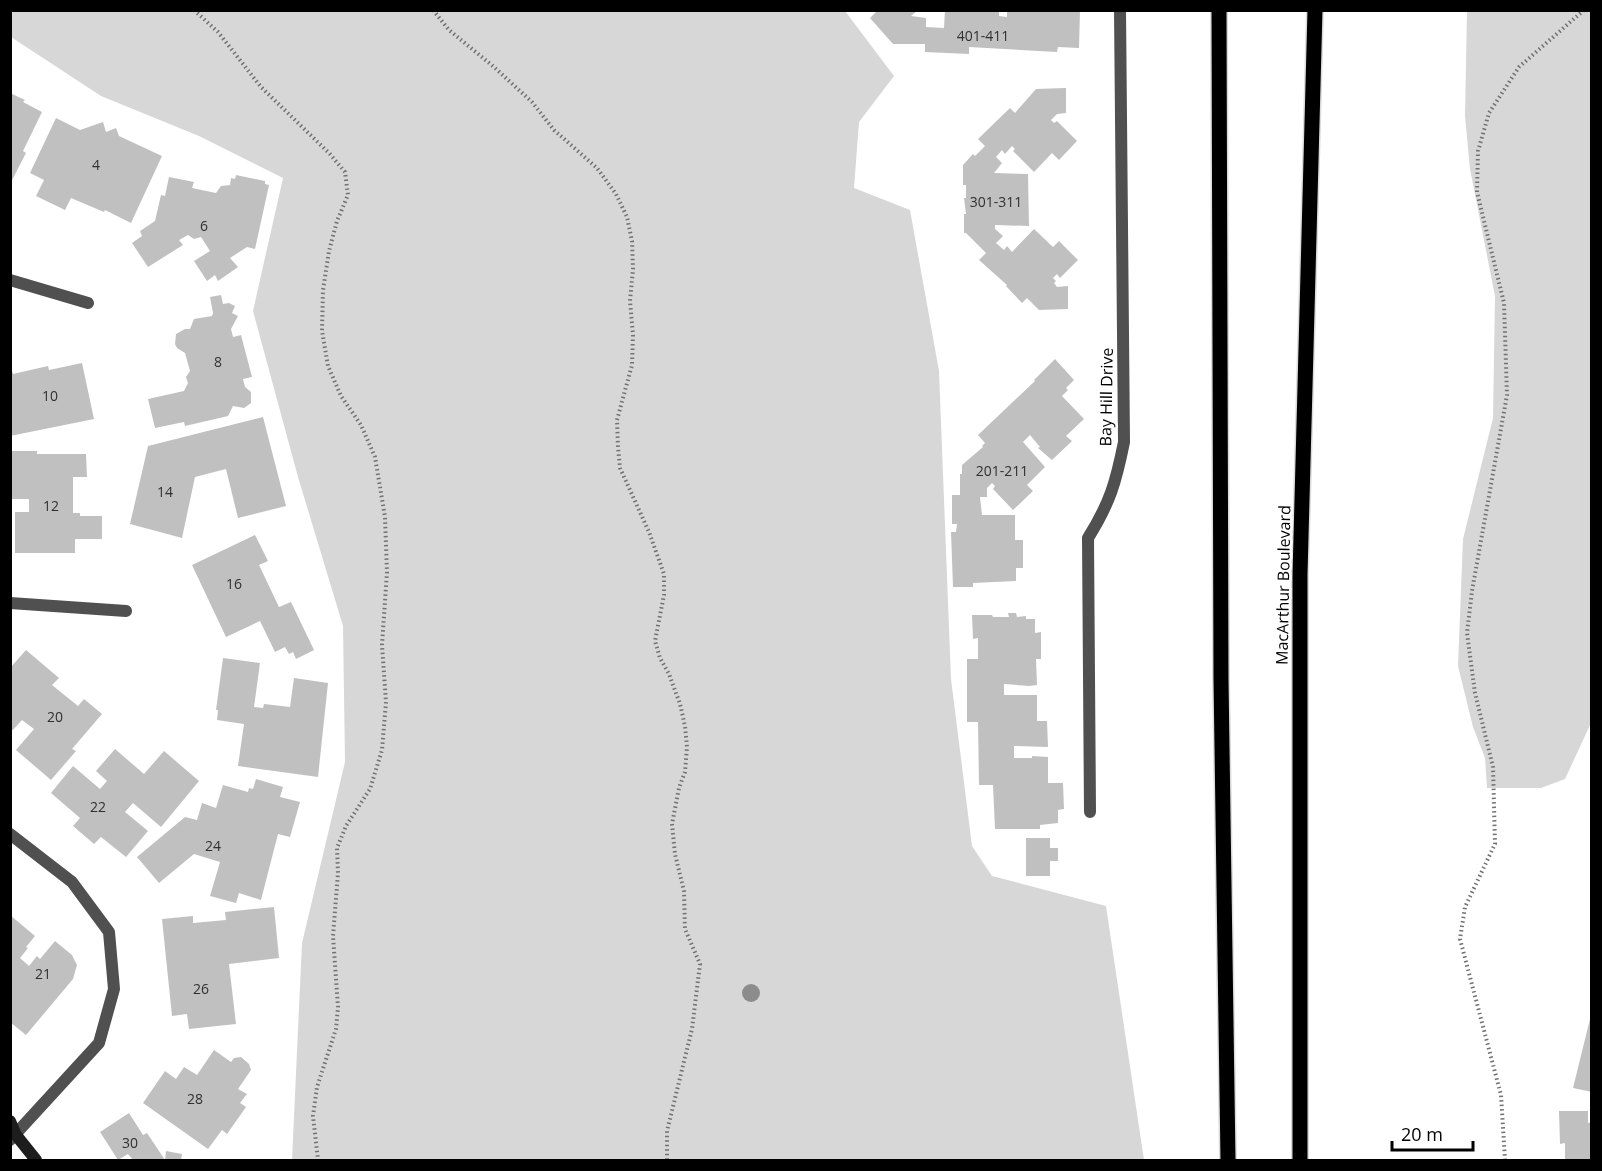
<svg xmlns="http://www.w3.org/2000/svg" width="1602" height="1171" viewBox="0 0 1602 1171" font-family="'Open Sans',sans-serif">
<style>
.green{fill:#d7d7d7}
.building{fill:#c0c0c0}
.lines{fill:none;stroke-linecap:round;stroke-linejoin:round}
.primary-casing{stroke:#dbdbdb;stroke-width:18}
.path{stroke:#727272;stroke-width:4;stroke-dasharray:1.5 3;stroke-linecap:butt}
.street{stroke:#505050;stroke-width:12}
.secondary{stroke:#1d1d1d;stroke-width:12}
.primary{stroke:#000;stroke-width:15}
.tree{fill:#8c8c8c}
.labels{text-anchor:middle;stroke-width:5;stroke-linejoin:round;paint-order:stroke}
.number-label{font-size:14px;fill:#303030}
.street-label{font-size:16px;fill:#000;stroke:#fff}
</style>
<rect width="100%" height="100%" fill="#fff"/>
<path class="green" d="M10,11H845L894,76L859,122L854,188L910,210L939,371L951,679L972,846L992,876L1106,906L1144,1160H292L302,943L345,762L343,626L298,477L253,311L283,178L199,136L101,96L11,37Z
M1467,11H1591V723L1565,779L1541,788H1487L1485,758L1473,727L1458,666L1463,539L1493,418L1495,296L1470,169L1465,116Z"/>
<path class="building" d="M878,10H918L911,16L926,18V27L944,28L945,10H999V16L1007,17V10H1080L1079,48L1058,47L1057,52L969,47V54L925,52V44H893L870,18Z
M1066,88V113L1057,114L1051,120L1054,123L1057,121L1077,141L1059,160L1052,153L1034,172L1013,151L1015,149L1012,146L1005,154L1002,150L996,157L1002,163L994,173L1028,174L1029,226L995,225V229L1003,236L996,243L1004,250L1007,246L1012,252L1034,229L1053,247L1059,241L1078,260L1060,278L1057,274L1053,278L1056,281L1054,283L1057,287L1068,286V309L1039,310L1027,298L1022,303L1006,286L1007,285L979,260L986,253L966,233H964V214H966L964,198H966V185H963V165L973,154L975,156L985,146L978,139L1010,108L1015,113L1036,89Z
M10,93L25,100L23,102L42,112L23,151L26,153L10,184Z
M56,118L80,130L103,122L106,132L116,128L119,136L162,156L131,223L105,210L104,212L71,198L65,210L36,196L44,180L30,173Z
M236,175L265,181V184L269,185L255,249L247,247L230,258L238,267L218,281L215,275L207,281L194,261L210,251L201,237L194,239L188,235L179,240L183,245L148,267L132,243L142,236L140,231L155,221L161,195L165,196L169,177L194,182L192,188L216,193L221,186L230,185L231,178L235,179Z
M221,295L223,304L229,303L235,306L232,313L238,316L231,329L233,337L241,335L252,377L243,379L245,387L251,392V403L244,408L233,406L228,416L185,426L184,422L155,428L148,399L184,391L188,383L186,377L190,371L185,353L177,348L175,344L176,334L185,329H190L194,319L212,316L213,313L210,297Z
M1055,359L1074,380L1066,388L1068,390L1062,396L1084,419L1066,436L1072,441L1052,460L1038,448L1040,447L1030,435L1023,442L1045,467L1027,485L1033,491L1013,510L993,489L995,486L992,483L987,488V497H980L982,515H1015V540H1023V568H1016V581L973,583V587H953L951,532H956L957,524H952V495H960V474H962V465L983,447L982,446L985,443L978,435L1035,381L1034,380Z
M82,363L94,419L10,436V365L13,374L48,366L49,370Z
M263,417L286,506L238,518L226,469L195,477L182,538L130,524L148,446Z
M10,451H37V454H86L87,477H73V513H80V516H102V539H75V553H15V512H29V499H10Z
M255,535L268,561L259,565L279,607L291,602L314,650L296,659L293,652L289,654L285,647L275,652L260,621L226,637L192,565Z
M1008,613H1016L1017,617L1026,616V619H1035V633L1041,632V659H1036L1037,685L1029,686L1004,684V695H1037V721H1047L1048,747L1014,746V758H1032V756L1048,757V783H1063L1064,809L1058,810V823L1040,825V829H995L993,785H979L978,722H967V659H978V638L973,639L972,615H992L993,617H1009Z
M26,650L59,678L52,685L78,706L84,699L102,714L72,749L76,751L51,780L16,750L34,729L22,720L13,730L10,728V668Z
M223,658L260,663L254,707L263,708L264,704L290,707L294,678L328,683L318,777L238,766L244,724L217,720L218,710H216Z
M115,749L144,774L164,751L199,781L161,827L133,803L125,812L148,831L126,857L101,837L94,844L73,826L80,818L51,793L73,766L100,789L107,781L96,771Z
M256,779L283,787L280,797L300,802L290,837L278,834L261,900L239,893L236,903L210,896L220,862L194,854L159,883L137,857L185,817L197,820L202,803L216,808L223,785L248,792L249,788L253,789Z
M1026,838H1050V848H1058V861H1050V876H1026Z
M274,907L279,958L229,964L236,1024L189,1029L187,1014L172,1016L162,919L193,916V923L226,920L225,912Z
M10,915L35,936L26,947L28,948L20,958L29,966L37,956L40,959L55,941L72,955L77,965L73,979L26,1035L10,1022Z
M1591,1015H1592V1092L1573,1088Z
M214,1050L231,1062L234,1058L241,1057L249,1064L251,1070L238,1089L247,1094L240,1103L246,1107L227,1134L222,1130L208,1149L143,1103L165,1071L176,1079L184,1067L197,1075Z
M1559,1111H1588V1123L1592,1122V1160H1565V1143L1560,1144Z
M129,1113L143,1135L147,1133L165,1160L166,1151L182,1154L181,1160H133L128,1154L118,1160L100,1132Z"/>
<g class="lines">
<g class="primary-casing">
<path id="primary" d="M1219,10L1221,679L1228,1160
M1300,1160V575L1315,10"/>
</g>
<path class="path" d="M194,10L218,32L261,87L329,153L345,172L348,195L337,221L329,251L323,290L322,331L328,366L341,396L361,425L375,457L385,517L387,572L382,645L386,702L382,750L370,789L346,826L337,848L338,873L333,936L338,1007L336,1029L317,1087L313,1116L318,1160
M433,10L449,30L494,67L532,102L554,130L597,168L616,194L627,217L632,241L633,269L630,301L633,335L632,365L617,420L618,447L620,468L649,532L664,574V595L655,641L660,658L669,674L680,704L685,726L687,747L685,772L679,788L672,824L675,854L684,891L685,929L700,964L692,1029L667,1131V1160
M1505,1160L1501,1095L1460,939L1465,907L1495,844L1493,767L1475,693L1467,633L1472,591L1507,395L1504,303L1477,192L1478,151L1489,113L1519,67L1584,10"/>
<path class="street" d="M10,280L88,303
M10,603L126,611
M1090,812L1088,538C1110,503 1116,482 1124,442L1120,10
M10,834L72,882L109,932L114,989L99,1043L10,1140"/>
<path class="secondary" d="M10,1121L16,1135L36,1160"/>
<use href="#primary" class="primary"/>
</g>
<circle class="tree" cx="751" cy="993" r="9"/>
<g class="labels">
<g class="number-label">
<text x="983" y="41">401-411</text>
<text x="96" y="170">4</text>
<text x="996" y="207">301-311</text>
<text x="204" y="231">6</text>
<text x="218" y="367">8</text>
<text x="50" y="401">10</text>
<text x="1002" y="476">201-211</text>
<text x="165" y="497">14</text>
<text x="51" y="511">12</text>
<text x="234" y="589">16</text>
<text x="55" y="722">20</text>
<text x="98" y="812">22</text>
<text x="213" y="851">24</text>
<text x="43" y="979">21</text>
<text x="201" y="994">26</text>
<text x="195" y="1104">28</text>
<text x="130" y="1148">30</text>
</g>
<g class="street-label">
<text transform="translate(1106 397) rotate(-89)" y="6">Bay Hill Drive</text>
<text transform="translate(1283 585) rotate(-89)" y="6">MacArthur Boulevard</text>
</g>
</g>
<rect width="1602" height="1171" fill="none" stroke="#000000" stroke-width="24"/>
<path d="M1392 1141v9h81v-9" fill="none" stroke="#000000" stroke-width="3"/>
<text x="1401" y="1141" font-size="18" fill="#000000" stroke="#ffffff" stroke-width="4.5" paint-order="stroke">20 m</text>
</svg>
